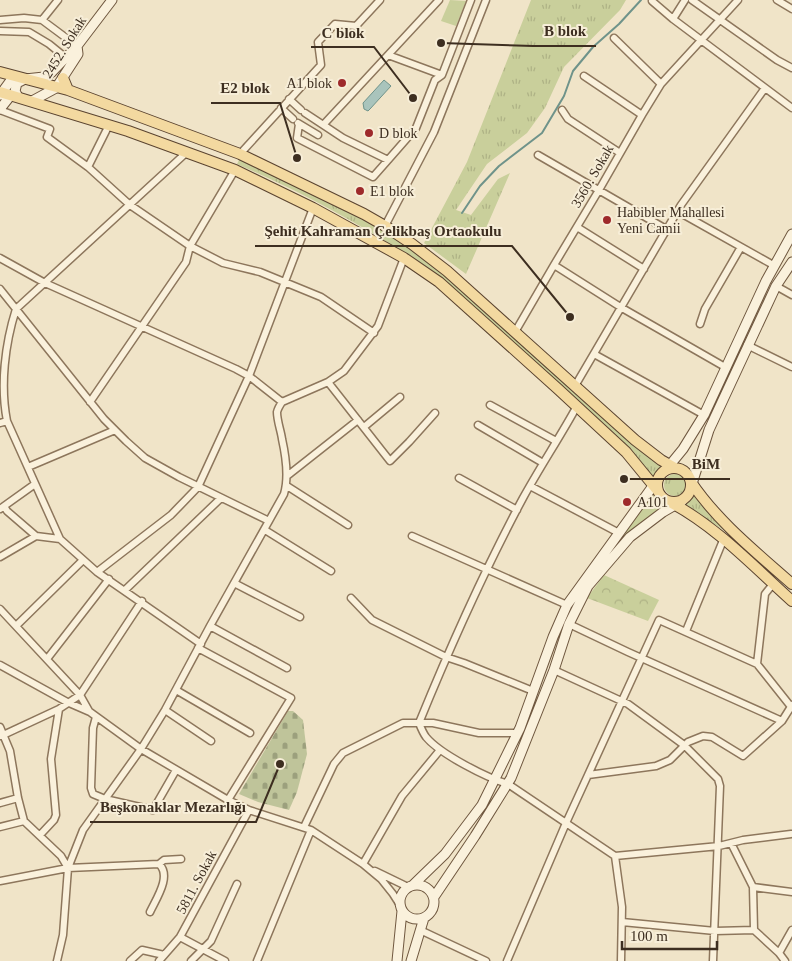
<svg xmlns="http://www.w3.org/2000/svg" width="792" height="961" viewBox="0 0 792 961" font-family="'Times New Roman',serif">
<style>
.grass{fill:url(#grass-tufts)}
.cemetery{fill:url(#cemetery-stones)}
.park{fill:url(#park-crowns)}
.pitch{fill:#c9cf9b}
.water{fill:#a9c4bc;stroke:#6f938a}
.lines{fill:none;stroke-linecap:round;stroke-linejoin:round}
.stream{stroke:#6f938a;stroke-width:2}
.street-casing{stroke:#8d765c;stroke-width:9}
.secondary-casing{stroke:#6f573f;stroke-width:11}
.primary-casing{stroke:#5b4430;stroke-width:12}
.street{stroke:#faf1dc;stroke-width:6}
.secondary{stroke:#faf1dc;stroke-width:9}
.primary{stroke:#f3d9a0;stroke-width:10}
.poi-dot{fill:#9e2a2b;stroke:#f7eed8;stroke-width:2}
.labels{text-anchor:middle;stroke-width:4;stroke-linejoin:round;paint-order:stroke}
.street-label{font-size:14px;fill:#3d2e20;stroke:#f7eed8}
.poi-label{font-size:14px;fill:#3d2e20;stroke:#f7eed8;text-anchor:start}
.leader{fill:none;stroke:#3d2e20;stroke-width:2}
.callout-dot{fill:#3d2e20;stroke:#f7eed8;stroke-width:2}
.callout-label{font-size:15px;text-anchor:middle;font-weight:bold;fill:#3d2e20;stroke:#f7eed8;stroke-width:4;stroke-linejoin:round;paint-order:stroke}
</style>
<defs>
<pattern id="grass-tufts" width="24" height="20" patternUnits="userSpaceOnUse" patternTransform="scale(1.25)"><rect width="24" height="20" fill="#c9cf9b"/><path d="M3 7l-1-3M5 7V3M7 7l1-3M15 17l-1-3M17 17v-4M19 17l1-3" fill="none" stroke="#aeb285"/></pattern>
<pattern id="cemetery-stones" width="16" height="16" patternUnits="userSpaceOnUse" patternTransform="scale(1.25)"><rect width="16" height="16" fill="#bfc49a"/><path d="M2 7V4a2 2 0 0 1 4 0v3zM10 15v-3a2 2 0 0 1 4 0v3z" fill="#9ca07d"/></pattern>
<pattern id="park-crowns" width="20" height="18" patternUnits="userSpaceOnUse" patternTransform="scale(1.25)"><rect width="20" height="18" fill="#c9cf9b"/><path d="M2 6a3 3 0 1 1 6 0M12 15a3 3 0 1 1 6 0" fill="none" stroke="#aeb285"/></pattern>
</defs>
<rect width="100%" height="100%" fill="#f0e4c8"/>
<path class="grass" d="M531,0H626L620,10L564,67L545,108L527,133L487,164L456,210L471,215L498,179L510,173L466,274L424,243L467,162Z
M240,158L377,226L431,262L663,466L653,478L442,279C378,233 309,195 237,164Z
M664 485a11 11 0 1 1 22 0a11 11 0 1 1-22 0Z
M651,493L664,507L624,537L586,584Z
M694,494L736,537L734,539L722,529L684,505L690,501Z"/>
<path class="cemetery" d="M288,711H293L303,720L307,754L297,792L289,810L258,802L239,794Z"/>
<path class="park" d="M604,575L659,600L648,621L587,598Z"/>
<path class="pitch" d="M450,0L466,1L456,26L441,21Z"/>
<path class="water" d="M384,80L391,86L370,109L368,111L364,109L363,103Z"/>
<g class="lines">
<path class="stream" d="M462,213L480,186L499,166L542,133L564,96L573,71L593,47L619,24L641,0"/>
<g class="street-casing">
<path id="street" d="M685,0L673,19L792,108
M692,0L777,60L792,68
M777,0L792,9
M652,1L673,19
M0,20L24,18L42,20L77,46
M42,20L58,0
M0,31L29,32L49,44L65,57
M614,38L661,84
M388,55L442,75
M584,76L642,115
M289,99L301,110
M281,108L293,119
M0,110L50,129L47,137L88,167L130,205L190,246L223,263L260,272L321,297L374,333
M562,110L568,119L620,153
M298,123L318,135
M299,124L297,138L373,177L388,160L343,138L305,113
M324,124L439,0
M187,152L16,309C5,344 0,385 7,421L60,539L97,572L201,644
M240,154L321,65L318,42L335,24L356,26L380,0
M538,155L666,229
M388,160L416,128L435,80L442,75L471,0
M88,167L109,125
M677,211L775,266
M385,226L434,132L486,0
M577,227L644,269
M0,258L45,283L236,369L249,376L282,402
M554,265L622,308L725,367
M776,286L792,295
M0,289L104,419L126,441L145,458L179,477L269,521
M700,324L705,309L741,247
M515,332L554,265L599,190L642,115L661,84L738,0
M747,345L792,367
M594,354L704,415
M328,382L390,461L409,442L435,413
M575,386L681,205L765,88
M90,402L186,262L190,246L235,170
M490,405L556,441
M577,406C560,437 540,467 523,498C484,571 450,647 419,723C421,728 423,733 426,737C440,754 487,778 508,784L615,856L622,907L621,961
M0,423L7,421
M478,425L543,463
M364,427L400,397
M28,467L115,430
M287,476L358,420
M459,478L517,510
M287,486L348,525
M530,486L619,533
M4,506L7,511L36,536L60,539
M0,509L35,484
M265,530L331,571
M412,536L567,605
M0,557L36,536
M97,572L171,515L198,487L249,376L313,208
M234,583L300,617
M125,590L221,498
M351,598L372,620L446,657L464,663L533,691
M0,609L80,695L89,711
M569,624L628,652L782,721
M16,626L83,560
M210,626L287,668
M686,631L724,538
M198,648L291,698L228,800
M47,659L109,579
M757,664L792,708
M0,665L67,702L90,712L141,749L228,800L249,810L311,830L363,864L381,879L393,894L400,905
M554,670L628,704L684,745L718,779L720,786L713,961
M176,690L250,733
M165,710L211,741
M96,717L93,728L91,788L93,794L105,799L153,810L176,770
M0,727L10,751L18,798L24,821L61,856L68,868
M1,736L59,709
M588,775L656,766L670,760L688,742L703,736L712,737L743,756L782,721L792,705
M0,803L18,798
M0,827L24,821
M304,827L334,764L343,753L403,723H433L479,733H518
M40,835L54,820L56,815L51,759L59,709L80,695L142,601
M731,843L753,887L754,930L779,953
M615,856L719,846L743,840L791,834
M363,864L402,796L440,750
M375,871L408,887
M0,881L68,868L159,864L164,860L181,859
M753,887L792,892
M150,912C156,899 172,876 159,864
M622,922L715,931L754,930
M420,930L486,961
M180,937L225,961
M57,961L63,935L68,868L83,830L141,749L165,710L210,626L284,494C289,477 286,457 282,439C281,431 277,421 277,412C278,408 280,405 282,402L328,382L344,371L378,326L404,258
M130,961L142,950L164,955
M159,961L180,937L249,810
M191,961L211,941L237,884
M257,961L311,830
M507,961L566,823L659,620L757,664L765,594L773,584
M785,961L779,953L792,930"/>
</g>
<g class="secondary-casing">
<path id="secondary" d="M0,95L14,76
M18,97L15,91L17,83L25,79L44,77L52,72L77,46L112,0
M32,101L56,88L78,54L77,46
M0,109L11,95
M665,471L683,449L704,415L766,281L792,234
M691,487L709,430L776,286L792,262
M400 902a17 17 0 1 1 34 0a17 17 0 1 1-34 0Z
M413,885L445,854L482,805L520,728L553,637L567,605L658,479
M434,897L475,836L511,778L554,670L569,624L588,586L630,537L663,512L682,501
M397,961L402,911
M411,961L424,918"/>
</g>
<g class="primary-casing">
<path id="primary" d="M0,72L68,90L240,154L364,214L385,226L412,244L447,271L635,440L661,460L675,468
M63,78L68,90
M0,92L128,131L235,170L313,208L404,258L439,282L558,389L626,452L658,491
M657 485a17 17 0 1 1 34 0a17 17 0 1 1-34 0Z
M691,482C718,522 756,552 792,584
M670,502C717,527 753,566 792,601"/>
</g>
<use href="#street" class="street"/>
<use href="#secondary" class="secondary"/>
<use href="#primary" class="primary"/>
</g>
<g class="poi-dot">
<circle cx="342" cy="83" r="5"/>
<circle cx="369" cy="133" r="5"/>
<circle cx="360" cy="191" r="5"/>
<circle cx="607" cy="220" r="5"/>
<circle cx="627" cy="502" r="5"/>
</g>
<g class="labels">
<g class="street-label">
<text transform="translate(64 47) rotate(-58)" y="5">2452. Sokak</text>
<text transform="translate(592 176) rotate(-60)" y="5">3560. Sokak</text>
<text transform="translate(196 882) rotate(-62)" y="5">5811. Sokak</text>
</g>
<g class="poi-label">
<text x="332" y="88" text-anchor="end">A1 blok</text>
<text x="379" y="138">D blok</text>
<text x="370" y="196">E1 blok</text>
<text x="617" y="217">Habibler Mahallesi<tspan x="617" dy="16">Yeni Camii</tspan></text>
<text x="637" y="507">A101</text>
</g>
</g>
<path class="leader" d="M441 43L533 46H596M413 98L374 47H311M297 158L280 103H211M570 317L512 246H255M624 479L681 479H730M280 764L256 822H90"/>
<g class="callout-dot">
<circle cx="441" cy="43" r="5"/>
<circle cx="413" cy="98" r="5"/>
<circle cx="297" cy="158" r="5"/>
<circle cx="570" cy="317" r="5"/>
<circle cx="624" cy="479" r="5"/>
<circle cx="280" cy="764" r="5"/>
</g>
<g class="callout-label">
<text x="565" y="36">B blok</text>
<text x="343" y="38">C blok</text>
<text x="245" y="93">E2 blok</text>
<text x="383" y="236">Şehit Kahraman Çelikbaş Ortaokulu</text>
<text x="706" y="469">BiM</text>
<text x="173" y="812">Beşkonaklar Mezarlığı</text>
</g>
<path d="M622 941v8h95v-8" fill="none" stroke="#3d2e20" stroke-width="2.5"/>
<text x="630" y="941" font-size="15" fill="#3d2e20" stroke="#f7eed8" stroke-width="4" paint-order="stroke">100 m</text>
</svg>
